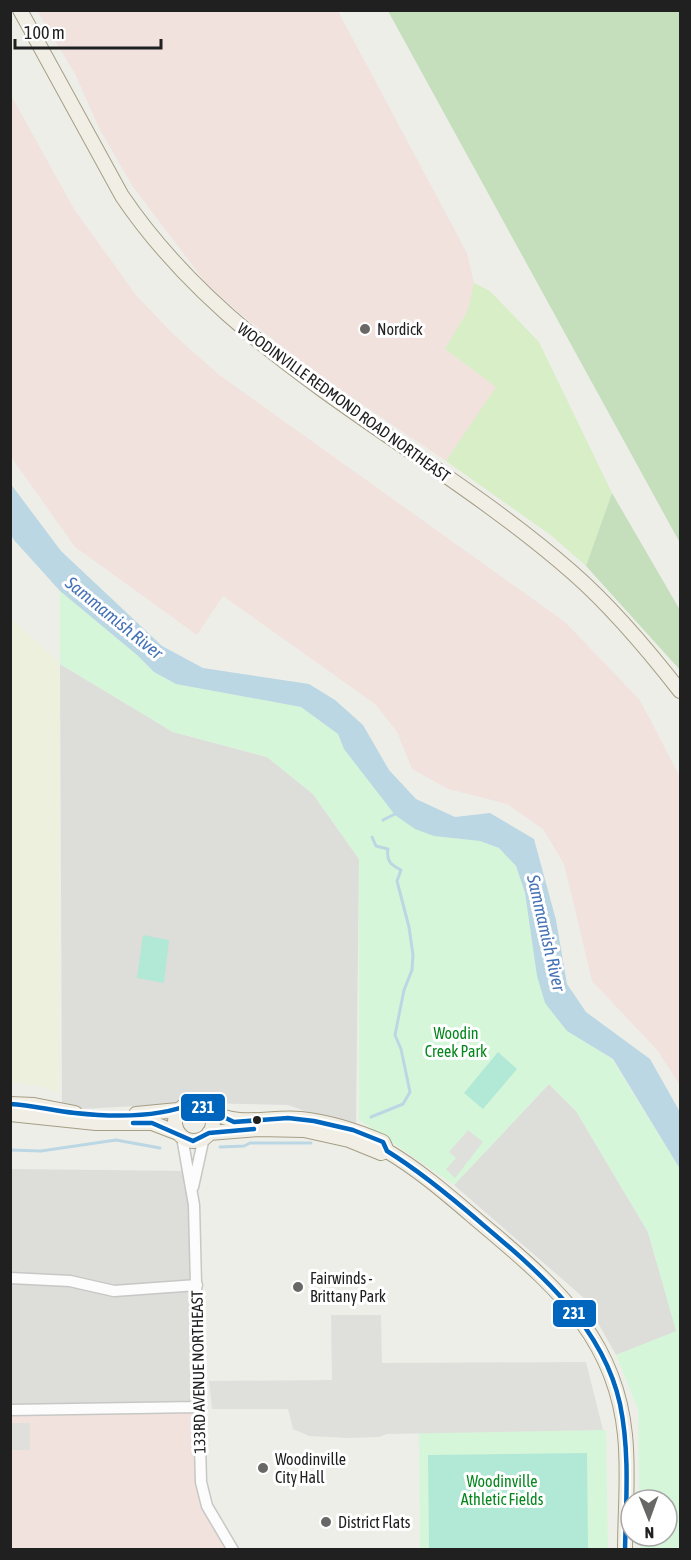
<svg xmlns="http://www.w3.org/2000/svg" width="691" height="1560" viewBox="0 0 691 1560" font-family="'Asap Condensed',sans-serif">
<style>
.residential{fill:#ddddda}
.commercial{fill:#f1e2de}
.farmland{fill:#ecf0dc}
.grass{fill:#d7eec6}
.forest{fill:#c5dfbd}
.park{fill:#d6f6da}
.pitch{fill:#b2e8d6}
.parking{fill:#dfdfdc}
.water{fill:#bbd7e3}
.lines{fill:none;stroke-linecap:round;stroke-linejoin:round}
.stream{stroke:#bbd7e3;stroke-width:3}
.minor-casing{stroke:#c7c7c5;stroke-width:13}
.major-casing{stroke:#a59e85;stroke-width:16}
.minor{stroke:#fcfcfc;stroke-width:10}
.major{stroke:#f1eee6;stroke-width:14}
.bus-1-casing{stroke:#fff;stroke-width:9}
.bus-1{stroke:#0065bd;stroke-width:4.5}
.poi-dot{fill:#686866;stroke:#fff;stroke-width:2}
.bus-dot{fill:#202020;stroke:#fff;stroke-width:2}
.labels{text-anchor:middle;stroke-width:6;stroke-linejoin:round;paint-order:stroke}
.poi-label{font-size:16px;fill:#202020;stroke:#fff;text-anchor:start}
.street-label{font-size:16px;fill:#202020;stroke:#fff}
.park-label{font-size:16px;fill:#05871d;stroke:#fff}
.water-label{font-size:18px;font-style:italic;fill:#4673b7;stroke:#fff}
.line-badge{stroke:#fff;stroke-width:2}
.badge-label{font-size:16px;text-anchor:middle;font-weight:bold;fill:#fff}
</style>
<rect width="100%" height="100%" fill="#eeeee9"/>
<path class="residential" d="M60,664L173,732L267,757L313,794L359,859L356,1129L288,1105L194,1103L62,1110Z
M549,1084L576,1111L648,1232L677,1332L616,1355L584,1298L454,1185Z
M10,1169L194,1171L198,1407L11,1410Z"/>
<path class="commercial" d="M37,11H338L467,253L474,283L469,310L445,349L497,387L446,461L320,376L239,313L205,282L133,187L100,130L75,74Z
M11,95L74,209L136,295L172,333L218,374L565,622L640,700L680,777V1086L658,1051L592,981L564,864L543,829L507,804L448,789L412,769L397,732L375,704L223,596L197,635L75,547L11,457Z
M198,1407L201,1482L233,1549H11L10,1410Z"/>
<path class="farmland" d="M11,618L60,664L59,1093L41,1086L11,1082Z"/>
<path class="grass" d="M474,283L490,291L539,342L612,493L586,566L552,536L446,461L496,387L445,349L468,310Z"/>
<path class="forest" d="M388,11H680V543Z
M612,493L680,610V670L586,566Z"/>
<path class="park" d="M60,591L137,655L154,672L176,684L301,707L338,734L344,749L362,770L434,836L480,841L499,848L516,866L525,893L537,976L567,1031L612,1059L680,1169V1549H640V1536H667V1500H639L638,1409L616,1355L676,1331L648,1232L576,1111L549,1084L454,1185L359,1120V859L313,794L267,757L173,732L60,664Z
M606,1430L608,1549H420L419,1432Z"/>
<path class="pitch" d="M143,935L169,940L164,983L137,978Z
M498,1052L517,1069L483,1109L464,1093Z
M587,1453L588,1549H429L428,1455Z"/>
<path class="parking" d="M468,1130L483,1142L455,1178L446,1169L456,1158L449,1152Z
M331,1315H381L382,1363L586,1362L603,1430L387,1434L379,1437L348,1438L309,1436L293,1429L288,1409H212L209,1381L332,1380Z
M11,1423H30V1450H11Z"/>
<path class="water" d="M10,483L61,551L162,646L203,668L309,684L335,700L363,725L389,770L416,799L455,817L490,813L534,839L556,920L567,984L586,1012L650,1059L680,1112V1169L613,1059L567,1031L545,1003L537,976L525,893L516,866L499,848L480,841L434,836L415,829L395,815L344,749L338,734L301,707L176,684L154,672L137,655L60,591L14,540L11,535Z"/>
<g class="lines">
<path class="stream" d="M383,820L397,813
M371,1117L403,1104L410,1092L401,1049L395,1035L404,990L412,970L413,955L409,927L397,881L401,870C391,865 386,861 388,849L376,846L372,837
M220,1147L244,1146L250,1143H311
M10,1150L41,1151L116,1140L160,1148"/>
<g class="minor-casing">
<path id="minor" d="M182,1137L194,1205L201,1482L207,1506L233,1550
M193,1187L204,1137
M10,1278L70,1281L114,1291L197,1285
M10,1410L198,1407"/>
</g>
<g class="major-casing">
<path id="major" d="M20,10L122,196C234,362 426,444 573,573C613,608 648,650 680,691
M175 1122a19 19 0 1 1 38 0a19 19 0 1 1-38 0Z
M10,1104L34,1105L75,1113
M209,1111C242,1128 267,1116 301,1119C330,1122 357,1131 383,1142L387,1151
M10,1114L96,1123H152L178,1133
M136,1114L178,1110
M209,1133L258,1129L304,1130L349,1140L381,1153L387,1151
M387,1151C426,1174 460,1206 495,1235C562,1292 616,1343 625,1435C629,1473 625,1512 625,1550"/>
</g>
<use href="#minor" class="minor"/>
<use href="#major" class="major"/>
<g class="bus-1-casing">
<path id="bus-1" d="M10,1104C33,1105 53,1111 75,1113C112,1117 159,1118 194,1103L234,1122L288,1118L314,1121L353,1130L383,1142L387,1151
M133,1123H152L193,1141L209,1133L254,1129
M387,1151C421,1172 451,1197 481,1223C539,1272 603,1326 620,1404C630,1452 626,1501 625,1550"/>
</g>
<use href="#bus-1" class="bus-1"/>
</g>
<g class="poi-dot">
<circle cx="365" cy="329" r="6"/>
<circle cx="298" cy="1287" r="6"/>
<circle cx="263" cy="1468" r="6"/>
<circle cx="326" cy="1522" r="6"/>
</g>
<circle class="bus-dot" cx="257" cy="1120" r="5"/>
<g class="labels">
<g class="poi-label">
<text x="377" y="335">Nordick</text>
<text x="310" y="1284">Fairwinds -<tspan x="310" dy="18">Brittany Park</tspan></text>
<text x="275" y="1465">Woodinville<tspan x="275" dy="18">City Hall</tspan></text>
<text x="338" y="1528">District Flats</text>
</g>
<g class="street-label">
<text transform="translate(344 402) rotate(36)" y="6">WOODINVILLE REDMOND ROAD NORTHEAST</text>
<text transform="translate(198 1372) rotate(-91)" y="6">133RD AVENUE NORTHEAST</text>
</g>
<g class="park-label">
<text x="456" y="1039">Woodin<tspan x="456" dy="18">Creek Park</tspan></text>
<text x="502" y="1487">Woodinville<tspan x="502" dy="18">Athletic Fields</tspan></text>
</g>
<g class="water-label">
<text transform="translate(114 618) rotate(39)" y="6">Sammamish River</text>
<text transform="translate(546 933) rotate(77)" y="6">Sammamish River</text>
</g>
</g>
<g class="line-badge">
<rect x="180" y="1093" width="46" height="29" rx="6" fill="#0065bd"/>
<rect x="552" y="1299" width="45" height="29" rx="6" fill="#0065bd"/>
</g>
<g class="badge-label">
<text x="203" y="1113">231</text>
<text x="574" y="1319">231</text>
</g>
<rect width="691" height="1560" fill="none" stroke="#202020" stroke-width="24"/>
<g transform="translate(649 1518) rotate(179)"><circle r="28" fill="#ffffff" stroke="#a6a6a6" stroke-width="1.5"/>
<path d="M0-4.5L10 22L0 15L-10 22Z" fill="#686866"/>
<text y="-9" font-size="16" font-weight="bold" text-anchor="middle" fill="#202020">N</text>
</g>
<path d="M15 39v9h146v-9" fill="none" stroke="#202020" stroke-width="3"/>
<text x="24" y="39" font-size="18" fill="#202020" stroke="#ffffff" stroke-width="4.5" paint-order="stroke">100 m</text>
</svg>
